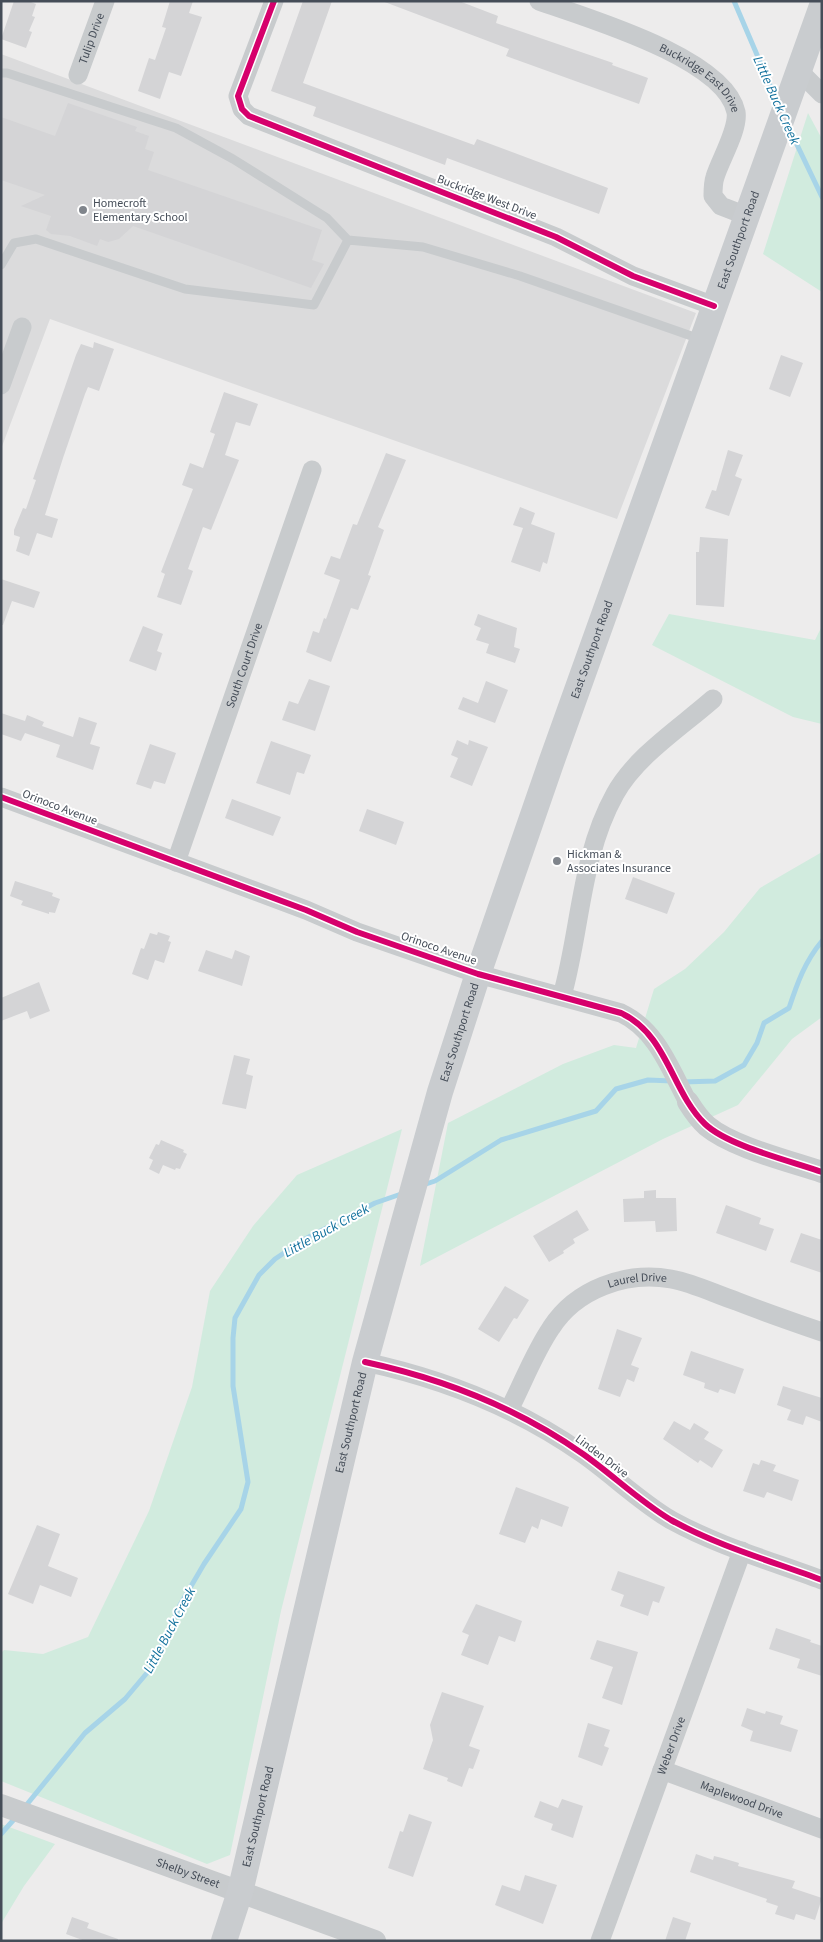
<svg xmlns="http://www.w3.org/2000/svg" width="823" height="1942" viewBox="0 0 823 1942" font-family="'Source Sans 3',sans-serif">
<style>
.education{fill:#dbdbdc}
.green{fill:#d1ebde}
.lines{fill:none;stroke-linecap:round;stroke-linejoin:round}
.stream{stroke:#a7d4e8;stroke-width:5}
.building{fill:#d4d4d6}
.service{stroke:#c8cbcd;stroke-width:9}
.minor{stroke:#c8cbcd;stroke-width:19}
.tertiary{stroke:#c8cbcd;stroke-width:22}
.secondary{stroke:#c9cccf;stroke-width:26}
.cycleway-casing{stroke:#fff;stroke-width:9}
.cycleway{stroke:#d6006c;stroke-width:6}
.poi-dot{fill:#80858c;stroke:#fff;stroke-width:2}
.labels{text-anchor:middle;stroke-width:4;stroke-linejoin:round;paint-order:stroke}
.street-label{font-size:12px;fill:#454d58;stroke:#fff}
.poi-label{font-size:12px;fill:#454d58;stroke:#fff;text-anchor:start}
.water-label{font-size:14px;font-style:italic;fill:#12719d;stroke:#fff}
</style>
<rect width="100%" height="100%" fill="#edecec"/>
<path class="education" d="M1,54L696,313L617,519L50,319L1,449Z"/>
<path class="green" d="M808,113L822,139V292L763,254Z
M669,614L815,640L822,626V724L793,717L652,645Z
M822,852V1017L792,1039L738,1105L663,1139L420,1266L448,1123L563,1064L614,1045L636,1048L654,989L685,969L724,932L760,888Z
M402,1129L281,1611L230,1855L207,1864L1,1781V1653L4,1650L43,1654L88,1637L149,1511L192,1387L210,1291L253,1226L297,1175Z
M1,1824L55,1844L24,1886L1,1924Z"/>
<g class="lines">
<path class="stream" d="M734,1L778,104
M789,128L822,197
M683,1082L715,1081L744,1065L757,1043L764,1023L789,1008C797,984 805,961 822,941
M423,1185L435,1181L501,1140L596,1111L616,1089L648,1080L672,1081
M24,1808L85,1733L125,1699L152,1667L180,1605L204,1564L241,1509L248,1482L233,1386V1338L235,1318L259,1275L275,1259L305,1239L375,1203L404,1193
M1,1834L17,1816"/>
</g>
<path class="building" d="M14,1H28L36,4L32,16L35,17L29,31L32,32L26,48L1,39Z
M170,1H193L189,13L202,17L181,76L169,72L160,99L138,91L149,58L155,60L166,28L162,27Z
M303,1H332L303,83L474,145L477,139L608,188L599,214L447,158L445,165L313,116L316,107L271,91Z
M382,1H459L498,16L496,23L613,63L612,65L648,78L639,104L506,56L509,49Z
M68,103L137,127L135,131L149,136L145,149L154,152L148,170L322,230L312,260L324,264L311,288L133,226L119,239L108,242L100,239L97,246L70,236L51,234L46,230L51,216L21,206L45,195L1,180V117L55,136Z
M94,342L114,349L99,391L88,387L85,394L63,458L45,515L58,519L52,538L37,533L29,556L16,551L20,537L14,535V530L23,508L26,509L36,480L33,479L76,355L81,344L93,348Z
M781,355L803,363L790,397L769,389Z
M224,392L258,404L250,426L236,422L225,455L239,460L211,530L203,527L188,569L193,571L181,605L157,597L165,574L161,572L193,489L182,485L190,463L203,468L215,434L210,432Z
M728,450L743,455L735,476L742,479L729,516L705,508L712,490L716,491Z
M386,453L406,460L378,527L384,530L368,575L371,576L358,610L351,608L331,662L306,652L313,631L319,633L324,618L326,619L340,580L324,574L331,556L340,559L353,524L357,525Z
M520,507L535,513L531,524L555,533L547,564L543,562L540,572L511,562L523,528L513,525Z
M700,537L728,539L724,607L696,605V552H699Z
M1,579L40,592L34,608L12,601L3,625H1Z
M478,614L517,628L514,647L520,649L515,663L486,653L489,644L476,640L481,628L474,625Z
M143,626L163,634L157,651L162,653L156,671L129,661Z
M309,679L330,686L315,731L282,720L289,701L298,704Z
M486,681L508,690L495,723L458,709L463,697L478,703Z
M1,713L25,721L27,715L44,722L42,726L73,737L79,717L97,723L90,744L100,747L93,770L56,757L60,745L25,733L21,741L1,734Z
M457,740L468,745L469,740L488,747L472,786L450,777L458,758L451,755Z
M271,741L311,755L304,774L297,772L290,795L256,783Z
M150,744L176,753L165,784L154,781L151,789L136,784Z
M232,799L281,817L273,836L225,818Z
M367,809L404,822L396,845L359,831Z
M633,877L675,893L667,914L625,899Z
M15,881L53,893L52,896L60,899L55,913L49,912V914L21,905L23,901L10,896Z
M158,932L170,936L168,941L171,942L164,963L155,960L148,980L132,974L141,948L144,949L150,933L157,935Z
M206,950L232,959L235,950L250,956L242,986L198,971Z
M39,982L50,1011L30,1019L27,1011L1,1021V998Z
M234,1055L250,1059L246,1074L253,1076L246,1109L222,1104Z
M161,1140L184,1150L183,1152L187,1154L180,1169L176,1168L175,1170L163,1165L159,1174L149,1169L153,1160L149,1158L156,1144L159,1145Z
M656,1190V1198H676L677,1231L656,1232L655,1221L624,1222L623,1199L644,1198V1191Z
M726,1205L761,1218L759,1224L774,1229L766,1251L716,1233Z
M577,1210L589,1230L573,1239L575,1243L563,1251L564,1253L549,1262L533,1236Z
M801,1233L822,1240V1273L790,1262Z
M505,1286L529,1300L517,1319L514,1318L499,1342L478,1329Z
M617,1329L642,1338L631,1365L639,1368L634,1382L627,1379L620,1397L598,1389Z
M691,1351L744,1369L735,1394L720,1389L718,1393L704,1388L705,1383L683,1375Z
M783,1386L822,1398V1422L806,1416L803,1425L787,1420L791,1410L777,1405Z
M674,1421L690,1430L694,1423L709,1432L704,1439L723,1450L712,1468L700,1460L698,1463L663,1439Z
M761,1460L776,1465L773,1471L799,1480L792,1501L767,1492L764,1498L743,1491L753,1463L759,1465Z
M516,1487L569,1507L562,1527L541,1519L538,1529L532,1526L525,1543L499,1534Z
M37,1525L60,1534L48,1566L78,1578L71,1597L40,1585L33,1604L8,1594Z
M618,1571L665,1587L659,1603L653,1601L648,1616L620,1606L624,1595L611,1590Z
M476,1604L522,1621L515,1642L499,1636L488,1665L461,1655L469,1635L462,1632Z
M776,1628L811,1640L810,1642L822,1646V1676L797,1668L800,1659L769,1649Z
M597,1640L638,1652L622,1705L602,1698L613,1667L590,1659Z
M442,1692L484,1706L469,1746L480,1750L473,1769L469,1768L462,1787L447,1781L448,1778L423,1769L433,1740L430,1725Z
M747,1708L765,1714L766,1711L783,1716L780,1724L798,1730L791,1752L750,1741L753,1731L741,1726Z
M588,1723L610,1730L604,1746L609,1748L602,1766L578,1757Z
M562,1799L583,1806L573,1838L551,1830L553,1824L534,1817L540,1801L558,1808Z
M409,1814L432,1822L413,1877L388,1868L400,1831L403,1832Z
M696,1854L713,1860L714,1856L722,1858L739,1863L738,1866L795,1881L792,1888L822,1898L815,1920L796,1914L794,1920L775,1914L778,1906L766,1902L767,1899L690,1872Z
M525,1875L557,1885L543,1924L495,1905L502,1885L520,1891Z
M72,1917L89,1923L87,1928L118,1939V1941H85L66,1934Z
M673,1917L691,1923L685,1941H665Z"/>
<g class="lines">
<path class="service" d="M1,73H7L176,128L233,159L327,218L348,240L314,305L185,289L36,239L14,243L1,265
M348,240L423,247L520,276L700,339"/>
<g class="minor">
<path d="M274,1L238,96L242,109L249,116L556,237L633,276L714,306"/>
<path id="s1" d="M539,1C587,18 725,58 736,112C739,129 720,160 715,177C713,183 713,190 713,196L721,206L747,216"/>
<path d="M799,71L822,94"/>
<path id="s2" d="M78,75L105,1"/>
<path d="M1,385L22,327"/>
<path d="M1,797L306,910L357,932L478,974L621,1013C657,1030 670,1069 688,1102"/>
<path id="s3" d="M176,862L312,470"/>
<path d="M562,996C581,929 580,857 615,794C636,756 680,728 713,699"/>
<path d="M365,1362C444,1379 516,1407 583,1454C613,1475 639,1501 671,1520C718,1546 771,1561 822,1580"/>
<path id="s4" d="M509,1410C523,1383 534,1353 551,1328C576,1289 626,1271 671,1279C693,1283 715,1294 736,1301C764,1312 793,1322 822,1332"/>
<path id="s5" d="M662,1770L822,1829"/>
<path id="s6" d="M600,1941L742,1551"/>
</g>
<g class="tertiary">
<path d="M688,1102C693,1110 699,1119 707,1126C732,1147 789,1161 822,1172"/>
<path id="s7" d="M1,1805L375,1941"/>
</g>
<path class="secondary" id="s8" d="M224,1941L240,1892L365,1362L440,1092L478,974L551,763L822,6"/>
<g class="cycleway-casing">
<path id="cycleway" d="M274,1L238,96L242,109L249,116L556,237L633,276L714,306
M1,797L306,910L357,932L478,974L621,1013C668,1035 671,1091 705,1124C728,1146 791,1161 822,1172
M365,1362C444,1379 516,1407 583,1454C613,1475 639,1501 671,1520C718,1546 771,1561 822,1580"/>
</g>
<use href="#cycleway" class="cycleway"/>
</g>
<g class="poi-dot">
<circle cx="83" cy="210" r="5"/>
<circle cx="557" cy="861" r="5"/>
</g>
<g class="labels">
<g class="street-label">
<text dy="4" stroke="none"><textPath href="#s2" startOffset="39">Tulip Drive</textPath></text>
<text dy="4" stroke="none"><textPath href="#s1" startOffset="181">Buckridge East Drive</textPath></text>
<text transform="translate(487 197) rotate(21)" y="4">Buckridge West Drive</text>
<text dy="4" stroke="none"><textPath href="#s8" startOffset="1779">East Southport Road</textPath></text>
<text dy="4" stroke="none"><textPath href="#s8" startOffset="1344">East Southport Road</textPath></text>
<text dy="4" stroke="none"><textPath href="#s3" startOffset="208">South Court Drive</textPath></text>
<text transform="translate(60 807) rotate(21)" y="4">Orinoco Avenue</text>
<text transform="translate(439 948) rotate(19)" y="4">Orinoco Avenue</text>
<text dy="4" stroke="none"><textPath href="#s8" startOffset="939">East Southport Road</textPath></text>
<text dy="4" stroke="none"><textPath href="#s4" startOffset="195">Laurel Drive</textPath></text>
<text dy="4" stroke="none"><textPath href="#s8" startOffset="534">East Southport Road</textPath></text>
<text transform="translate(602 1456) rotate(37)" y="4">Linden Drive</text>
<text dy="4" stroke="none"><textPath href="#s6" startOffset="208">Weber Drive</textPath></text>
<text dy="4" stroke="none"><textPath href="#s5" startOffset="85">Maplewood Drive</textPath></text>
<text dy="4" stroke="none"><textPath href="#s8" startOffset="129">East Southport Road</textPath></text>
<text dy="4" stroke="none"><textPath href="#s7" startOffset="199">Shelby Street</textPath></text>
</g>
<g class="poi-label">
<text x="93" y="207">Homecroft<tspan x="93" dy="14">Elementary School</tspan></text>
<text x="567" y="858">Hickman &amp;<tspan x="567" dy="14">Associates Insurance</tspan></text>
</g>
<g class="water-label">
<text transform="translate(777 100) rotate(66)" y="5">Little Buck Creek</text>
<text transform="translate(326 1230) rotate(-29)" y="5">Little Buck Creek</text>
<text transform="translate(169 1630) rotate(-62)" y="5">Little Buck Creek</text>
</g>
</g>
<rect width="823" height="1942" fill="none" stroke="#454d58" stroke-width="5"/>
</svg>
